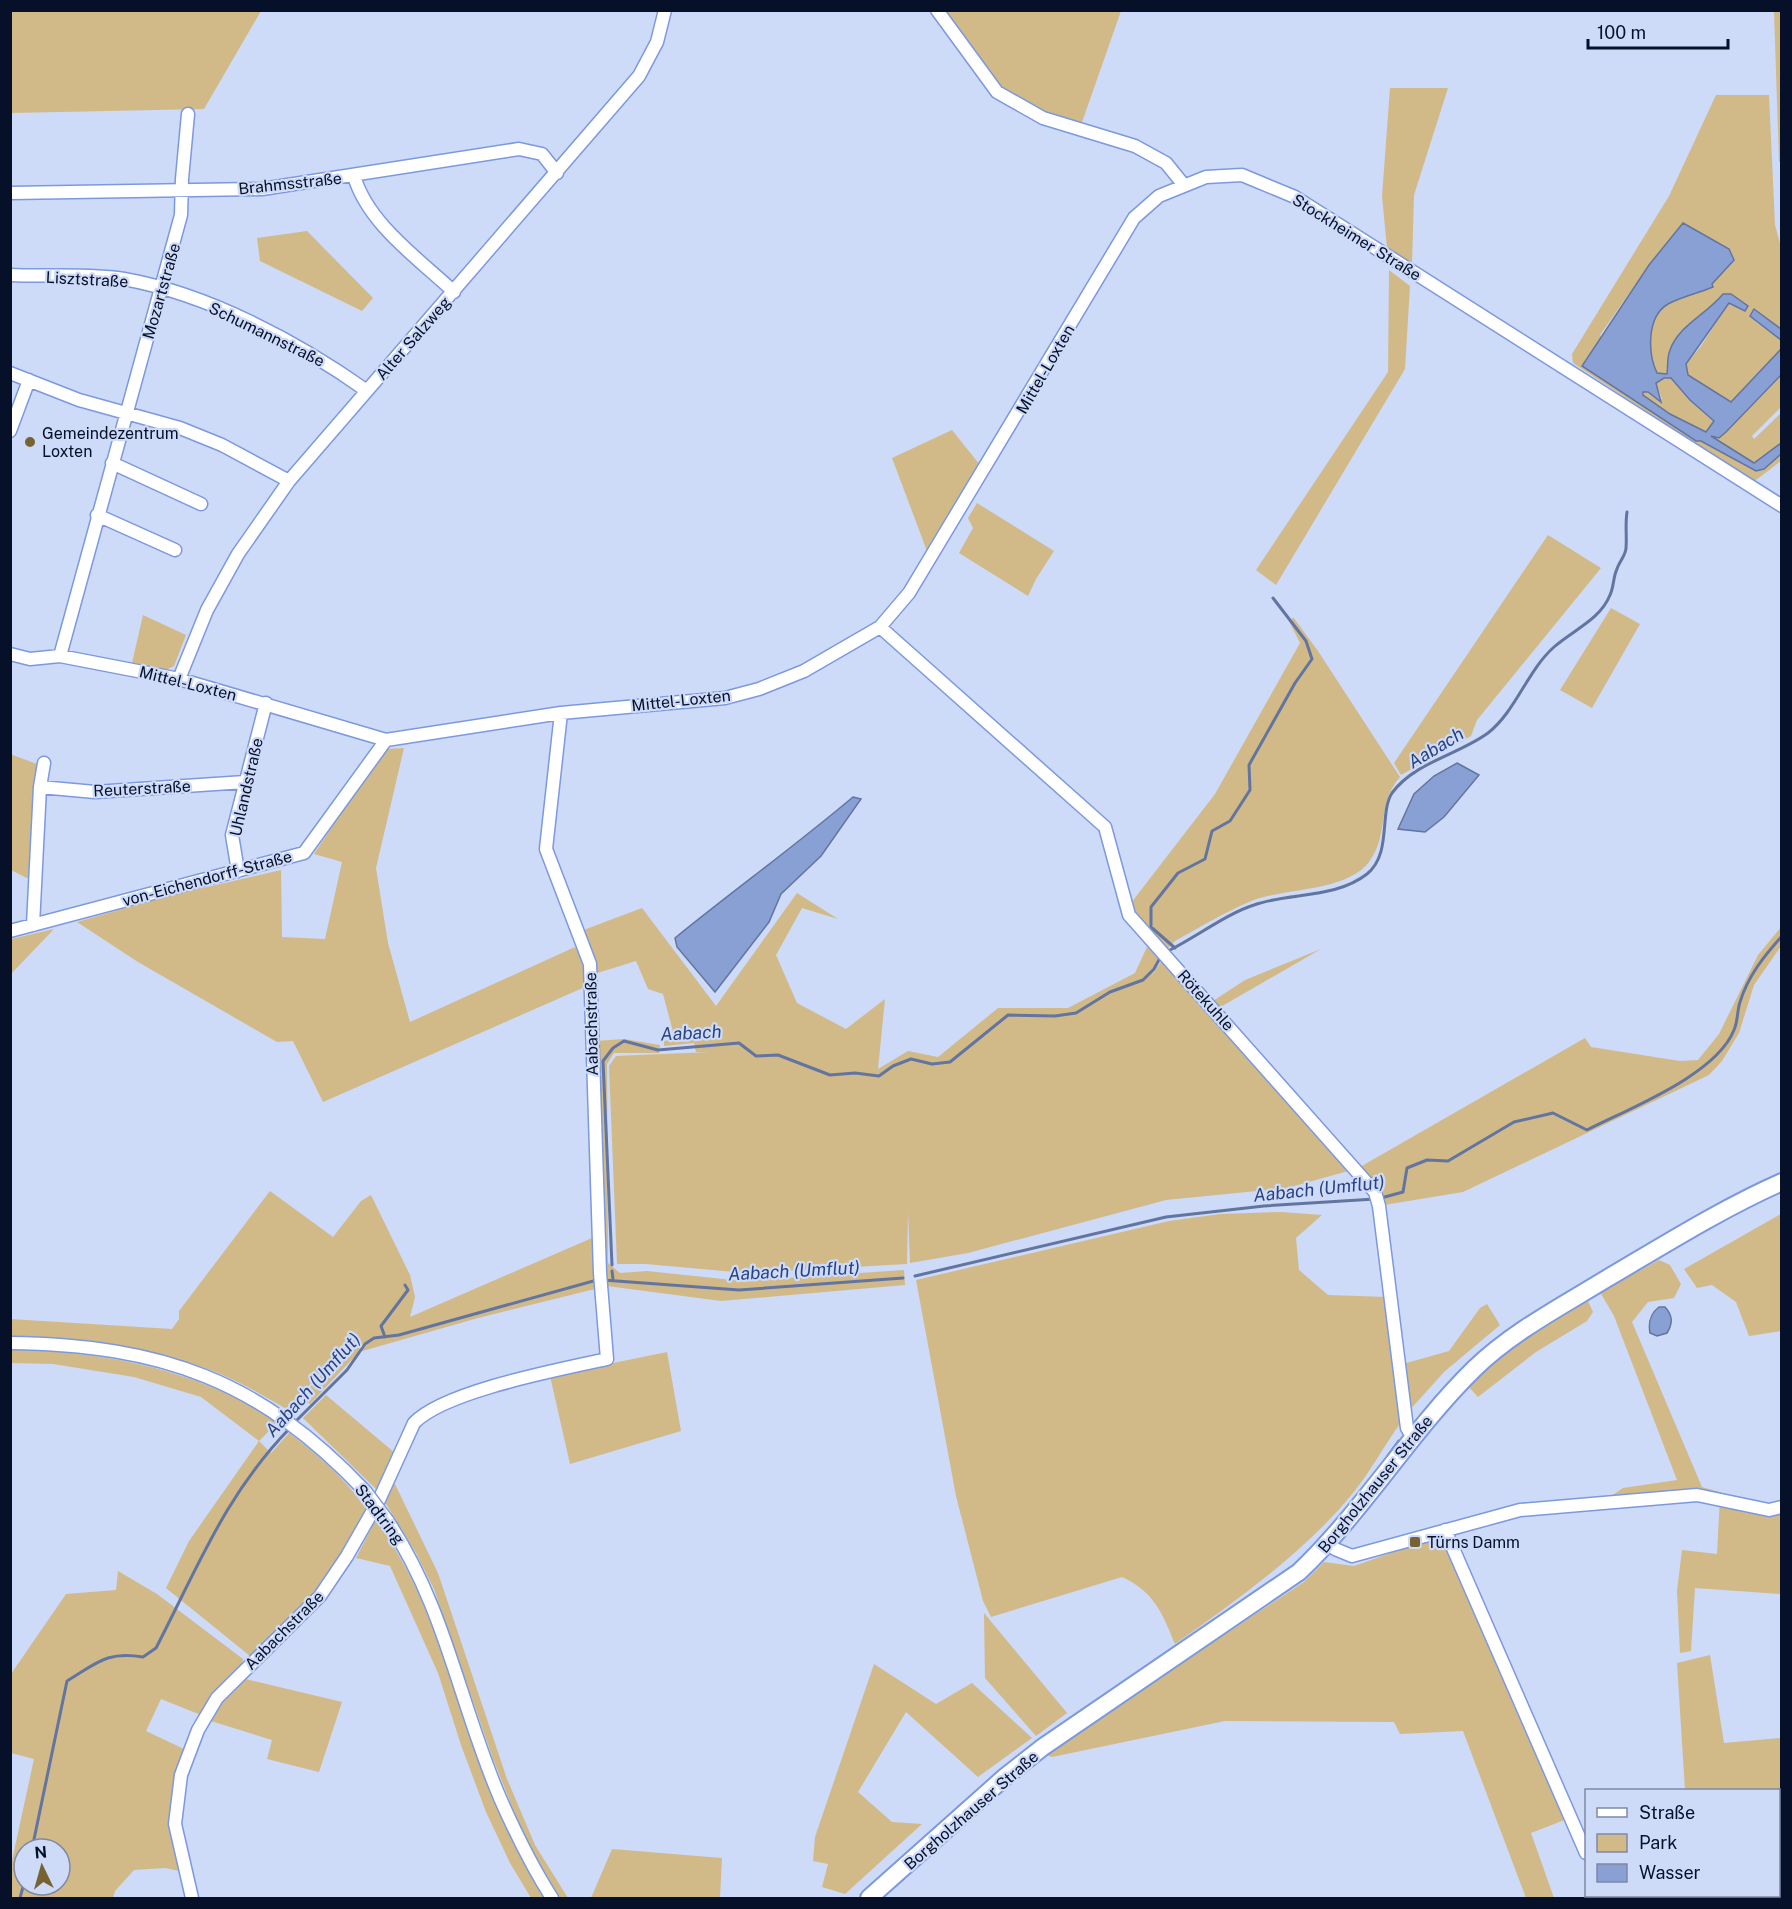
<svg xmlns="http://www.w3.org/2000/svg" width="1792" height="1909" viewBox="0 0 1792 1909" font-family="'Public Sans',sans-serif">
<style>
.green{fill:#d1ba88;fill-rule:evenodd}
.water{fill:#89a0d4;stroke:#6275a1;stroke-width:1.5;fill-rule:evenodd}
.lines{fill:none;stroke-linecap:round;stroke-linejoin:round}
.stream{stroke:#6275a1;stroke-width:3}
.minor-casing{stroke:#7c99df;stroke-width:15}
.major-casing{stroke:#7c99df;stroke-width:20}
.minor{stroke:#fff;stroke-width:12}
.major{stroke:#fff;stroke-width:16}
.minor-bridge-casing{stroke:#7c99df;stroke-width:15;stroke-linecap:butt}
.minor-bridge{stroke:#fff;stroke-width:12}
.poi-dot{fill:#776231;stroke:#cddaf8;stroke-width:2}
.labels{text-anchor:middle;stroke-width:4.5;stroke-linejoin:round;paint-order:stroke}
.street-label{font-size:16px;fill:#071029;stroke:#cddaf8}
.poi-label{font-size:16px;fill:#071029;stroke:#cddaf8;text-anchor:start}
.water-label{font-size:18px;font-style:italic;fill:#294181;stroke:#cddaf8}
</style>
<rect width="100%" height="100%" fill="#cddaf8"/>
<path class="green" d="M10,11H261L204,109L11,113Z
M945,11H1121L1081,125L1035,107L1000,87Z
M1774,11H1782L1781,162H1779Z
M1390,88H1448L1414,195L1412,264L1387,248L1382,196Z
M1716,95H1769L1775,225L1781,247V329L1754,309L1756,322L1780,339L1781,349L1731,402L1688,375L1686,364L1701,346L1729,302L1744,310L1723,294C1707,314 1681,326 1670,350C1667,356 1668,367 1668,374L1657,373C1648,354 1646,319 1667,305C1679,296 1697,294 1710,285C1719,279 1724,259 1729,249L1683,223L1649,265L1600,335L1643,395V392H1648L1656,399H1662L1656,383L1664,378H1671L1690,400L1715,421L1706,432L1781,375V407L1752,436L1754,439L1781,413V461L1756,480L1749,479L1573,363L1572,354L1669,196Z
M307,231L373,298L362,311L260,261L257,238Z
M1389,270L1410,286L1405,369L1276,585L1256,570L1388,372Z
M952,430L980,465L927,551L892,458Z
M977,503L1054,551L1036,579L1028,596L959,553L973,528L968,518Z
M1548,535L1601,568L1477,720L1471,736L1401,775L1394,763Z
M1611,608L1640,624L1592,708L1560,690Z
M143,615L186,635L174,666L166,670L132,663Z
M1293,617L1318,651L1400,777C1376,804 1390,834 1369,862C1345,893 1283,887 1249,902C1223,913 1199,928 1175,941L1166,950L1135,915L1131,903L1215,794L1300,643L1290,623Z
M404,748L376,868L388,943L410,1022L575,947L584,962L585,987L323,1102L293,1041L277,1042L138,962L77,922L164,897L281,870L282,937L325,939L342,862L314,854L384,749Z
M10,754L37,764L33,881L11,870Z
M797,893L838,919L802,908L776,955L797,1003L846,1029L885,999L878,1069L908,1051L938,1057L998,1008H1068L1135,973L1147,947L1160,958L1152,975L1163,959L1352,1170L1287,1188L1166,1200L968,1253L910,1263L908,1212L907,1264L746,1273L646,1264H617L609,1066L616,1056L710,1052H696L694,1043L664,1046V1041L675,1039L663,994L648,989L636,961L594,974L581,931L642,908L716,1006Z
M1781,927V946L1754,985L1739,1033L1722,1061L1709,1075L1463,1192L1384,1205L1360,1167L1585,1038L1591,1047L1680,1061L1698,1060L1719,1034L1758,955Z
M54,929L11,974V939Z
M1321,949L1217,1009L1213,1001L1245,980Z
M624,1039L660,1045L659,1053H614L607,1064L608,1263L620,1273L647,1271L742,1281L904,1270L905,1285L721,1301L607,1286L478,1318L359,1352L310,1404L305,1401L307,1391L361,1325L288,1410C261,1394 232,1377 202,1367C142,1347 73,1337 11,1336L10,1319L172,1329L179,1319V1311L270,1191L333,1237L361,1201L371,1195L410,1275L415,1297L410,1317L592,1238L595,1041Z
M1281,1212L1322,1215L1296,1238L1299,1270L1328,1295L1387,1297L1402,1421C1385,1444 1371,1471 1353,1493C1303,1554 1239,1598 1175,1644C1162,1612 1154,1592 1122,1577L991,1617L983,1601L956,1496L916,1280L1169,1221L1220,1214Z
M1781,1214V1331L1749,1336L1736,1302L1712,1285L1697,1288L1684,1269Z
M1659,1260L1670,1265L1681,1284L1674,1298L1648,1302L1632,1322L1702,1487L1768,1506L1781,1504V1594L1695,1588L1691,1651L1680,1653L1677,1591L1682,1550L1717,1554L1720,1497L1682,1490L1610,1497L1623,1488L1677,1480L1614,1316L1600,1292Z
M1587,1299L1593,1312L1587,1321L1536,1352L1478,1397L1468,1386L1500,1357L1578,1301Z
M1487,1304L1500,1325L1444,1372L1408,1412L1403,1364L1449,1351L1480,1308Z
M11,1349C104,1352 199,1369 278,1422L259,1441L271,1453L289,1433C319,1456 344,1477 366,1509L316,1595L250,1656L166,1588L189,1541L259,1441L201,1397L134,1377L53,1364L11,1363Z
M667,1352L681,1431L570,1464L550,1376Z
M326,1395L395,1453L377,1490L303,1418Z
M394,1482L438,1573L507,1779L535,1845L568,1898H560L523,1834L493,1759L434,1589L416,1553L385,1502Z
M376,1519C433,1601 451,1683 485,1775C500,1818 522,1858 545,1898H531L510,1863L486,1812L461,1745L438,1673L390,1566L356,1558Z
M1425,1541L1446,1545L1510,1695L1567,1819L1531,1833L1554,1898H1526L1463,1731L1400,1734L1394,1722L1225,1721L1052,1757L1047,1755L1081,1729L1304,1582L1324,1562L1354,1566Z
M118,1571L157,1594L243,1659L242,1668L201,1715L161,1699L146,1731L186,1750L176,1790L184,1872L165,1868L134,1870L115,1891L113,1898H11V1865L34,1759L11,1753V1674L66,1594L116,1590ZM24,1849H60V1885H24Z
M984,1613L1067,1713L1036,1736L985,1678Z
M1710,1655L1724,1743L1781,1738V1866H1778V1790H1685L1677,1663Z
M874,1664L936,1704L972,1683L1032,1738L978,1777L906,1712L858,1792L892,1822L922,1824L845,1894L822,1887L828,1864L813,1861L815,1837Z
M241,1678L342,1702L319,1772L267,1759L272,1740L211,1721L208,1717Z
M612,1849L722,1858L720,1898H591Z"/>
<path class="water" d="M1683,223L1729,249L1734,260L1712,284L1713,287C1699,293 1681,297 1668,304C1646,317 1648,354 1657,373L1667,374C1668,366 1667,356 1670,350C1679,325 1707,314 1723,294H1731L1748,306L1745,311L1729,303L1686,364L1688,375L1731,402L1781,349V375L1726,432L1719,438L1711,436L1754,463L1781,443V454L1764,469L1756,471L1701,441H1696L1582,366L1649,265ZM1664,378H1671L1690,400L1714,421L1706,432L1670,414L1643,395V392H1648L1661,402L1656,383Z
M1754,309L1781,329V340L1750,316Z
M1457,763L1479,775L1444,817L1425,832L1398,829L1414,794L1434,776Z
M853,797L861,799L821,856L781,894L769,922L715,992L677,947L675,938C734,890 795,846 853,797Z
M1659,1307H1665C1673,1316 1673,1323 1667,1333L1657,1336L1650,1333C1648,1322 1650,1314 1659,1307Z"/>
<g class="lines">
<path class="stream" d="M1175,948L1151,927V907L1178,873L1205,859L1212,831L1230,821L1250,790L1249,765L1295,683L1312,659L1306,641L1273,598
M1170,950C1196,937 1228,913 1254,905C1290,892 1335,899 1367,874C1392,854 1379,813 1392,793C1415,762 1458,755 1488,733C1516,711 1527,671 1554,647C1573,630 1600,620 1610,595C1614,587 1613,577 1617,569C1619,562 1626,555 1626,548C1627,536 1625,525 1627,512
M1381,1198L1403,1192L1407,1168L1427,1160L1448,1161L1514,1122L1553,1113L1587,1130C1630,1108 1716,1075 1734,1030C1738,1021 1737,1011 1740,1002C1748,976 1764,956 1782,936
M612,1265L603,1061L613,1048L624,1041L658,1050L739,1043L756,1056L778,1055L830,1075L855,1073L879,1076L893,1066L911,1059L932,1064L950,1062L1008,1015L1055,1016L1076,1013L1110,992L1143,980L1154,969L1160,958
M612,1271L613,1279
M915,1276L1166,1217L1264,1206L1375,1199
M603,1280L739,1290L903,1278
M385,1337L381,1326L408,1290L405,1285
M294,1423L347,1370L365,1344L374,1338L399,1335L597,1280
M1388,1456L1399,1441
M32,1849L67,1681C97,1663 106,1651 143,1657L156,1648C198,1567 225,1495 290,1428
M20,1898L24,1883"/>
<g class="minor-casing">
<path id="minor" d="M937,10L997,92L1043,118L1135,146L1166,163L1183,184
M354,176C368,224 419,259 454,292
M10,193L262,189L519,149L542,154L557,173
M10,275C46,277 90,273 124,279C208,294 298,342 367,391
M10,373L79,400L180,428L222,445L289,481
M10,431L29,380
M112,463L201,504
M97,515L175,550
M880,627L1105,827L1129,915L1375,1192L1379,1206L1407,1428L1413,1438
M10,654L30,659L60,656L179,679L386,740L561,713L725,698L759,689L804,671L880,627L909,593L1134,218L1159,196L1206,177L1242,175L1295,197L1782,506
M60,656L181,215L182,179L188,114
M179,679L207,610L238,554L289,481L639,76L657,42L665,10
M40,787L44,763
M238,871L232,835L266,703
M33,925L40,787L95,792L245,782
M10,931L304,853L386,740
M10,1343C162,1345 260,1380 365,1491
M387,1520C446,1608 459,1703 500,1798C515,1832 532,1867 552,1898
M1445,1530L1586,1853
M1329,1543L1335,1549L1352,1556L1520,1510L1697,1495L1769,1510L1782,1507
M1605,1896L1606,1898
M192,1898L175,1824L181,1775L198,1730L217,1698L320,1596L347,1556L379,1500L414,1423C444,1391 562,1369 607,1359L600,1273L590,964L546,849L561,713"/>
</g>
<g class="major-casing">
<path id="major" d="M869,1898L1006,1776L1043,1747L1299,1572C1364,1510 1410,1432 1474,1369C1512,1332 1562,1306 1606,1279C1664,1245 1721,1209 1782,1182"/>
</g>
<use href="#minor" class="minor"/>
<use href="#major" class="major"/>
<g class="minor-bridge-casing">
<path id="minor-bridge" d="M365,1491L387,1520"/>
</g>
<use href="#minor-bridge" class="minor-bridge"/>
</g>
<g class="poi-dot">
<circle cx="30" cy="442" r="6"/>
<rect x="1409" y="1536" width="12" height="12" rx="3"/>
</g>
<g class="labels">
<g class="street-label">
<text transform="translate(290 183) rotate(-6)" y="6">Brahmsstraße</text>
<text transform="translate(1357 237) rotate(32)" y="6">Stockheimer Straße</text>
<text transform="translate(87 279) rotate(3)" y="6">Lisztstraße</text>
<text transform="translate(161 291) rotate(-74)" y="6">Mozartstraße</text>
<text transform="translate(267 334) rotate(26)" y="6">Schumannstraße</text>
<text transform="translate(413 338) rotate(-49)" y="6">Alter Salzweg</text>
<text transform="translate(1045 369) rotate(-60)" y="6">Mittel-Loxten</text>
<text transform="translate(188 683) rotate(14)" y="6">Mittel-Loxten</text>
<text transform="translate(681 700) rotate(-6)" y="6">Mittel-Loxten</text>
<text transform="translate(246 787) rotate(-77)" y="6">Uhlandstraße</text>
<text transform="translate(142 788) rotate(-3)" y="6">Reuterstraße</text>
<text transform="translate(207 878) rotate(-15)" y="6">von-Eichendorff-Straße</text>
<text transform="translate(1206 1000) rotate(48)" y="6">Rötekuhle</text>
<text transform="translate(591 1024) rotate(-91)" y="6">Aabachstraße</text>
<text transform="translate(1375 1484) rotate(-51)" y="6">Borgholzhauser Straße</text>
<text transform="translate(380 1514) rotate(53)" y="6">Stadtring</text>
<text transform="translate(284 1630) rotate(-45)" y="6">Aabachstraße</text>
<text transform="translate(971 1810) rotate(-41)" y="6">Borgholzhauser Straße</text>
</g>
<g class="poi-label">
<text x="42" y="439">Gemeindezentrum<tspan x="42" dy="18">Loxten</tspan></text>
<text x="1427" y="1548">Türns Damm</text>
</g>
<g class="water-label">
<text transform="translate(1436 748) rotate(-31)" y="6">Aabach</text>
<text transform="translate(691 1033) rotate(-3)" y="6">Aabach</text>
<text transform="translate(1319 1189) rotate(-6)" y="6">Aabach (Umflut)</text>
<text transform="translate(794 1271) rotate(-3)" y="6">Aabach (Umflut)</text>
<text transform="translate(313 1385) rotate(-48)" y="6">Aabach (Umflut)</text>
</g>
</g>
<rect width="1792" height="1909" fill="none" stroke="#071029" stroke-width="24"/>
<rect x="1585" y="1789" width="195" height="108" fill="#cddaf8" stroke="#7e89a5" stroke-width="1.5"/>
<rect x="1597" y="1808" width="30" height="9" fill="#ffffff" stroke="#7e89a5" stroke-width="1.5"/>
<text x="1639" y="1819" font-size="18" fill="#071029">Straße</text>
<rect x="1597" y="1834" width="30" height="18" fill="#d1ba88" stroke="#7e89a5" stroke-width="1.5"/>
<text x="1639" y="1849" font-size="18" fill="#071029">Park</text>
<rect x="1597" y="1864" width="30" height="18" fill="#89a0d4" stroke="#7e89a5" stroke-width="1.5"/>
<text x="1639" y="1879" font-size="18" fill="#071029">Wasser</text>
<g transform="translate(42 1867) rotate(355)"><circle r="28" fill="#cddaf8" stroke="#7e89a5" stroke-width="1.5"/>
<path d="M0-4.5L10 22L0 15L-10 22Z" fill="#776231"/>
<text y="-9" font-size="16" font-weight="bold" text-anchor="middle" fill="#071029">N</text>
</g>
<path d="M1588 39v9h140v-9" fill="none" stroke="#071029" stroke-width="3"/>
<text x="1597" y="39" font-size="18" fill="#071029" stroke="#cddaf8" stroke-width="4.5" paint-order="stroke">100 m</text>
</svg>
